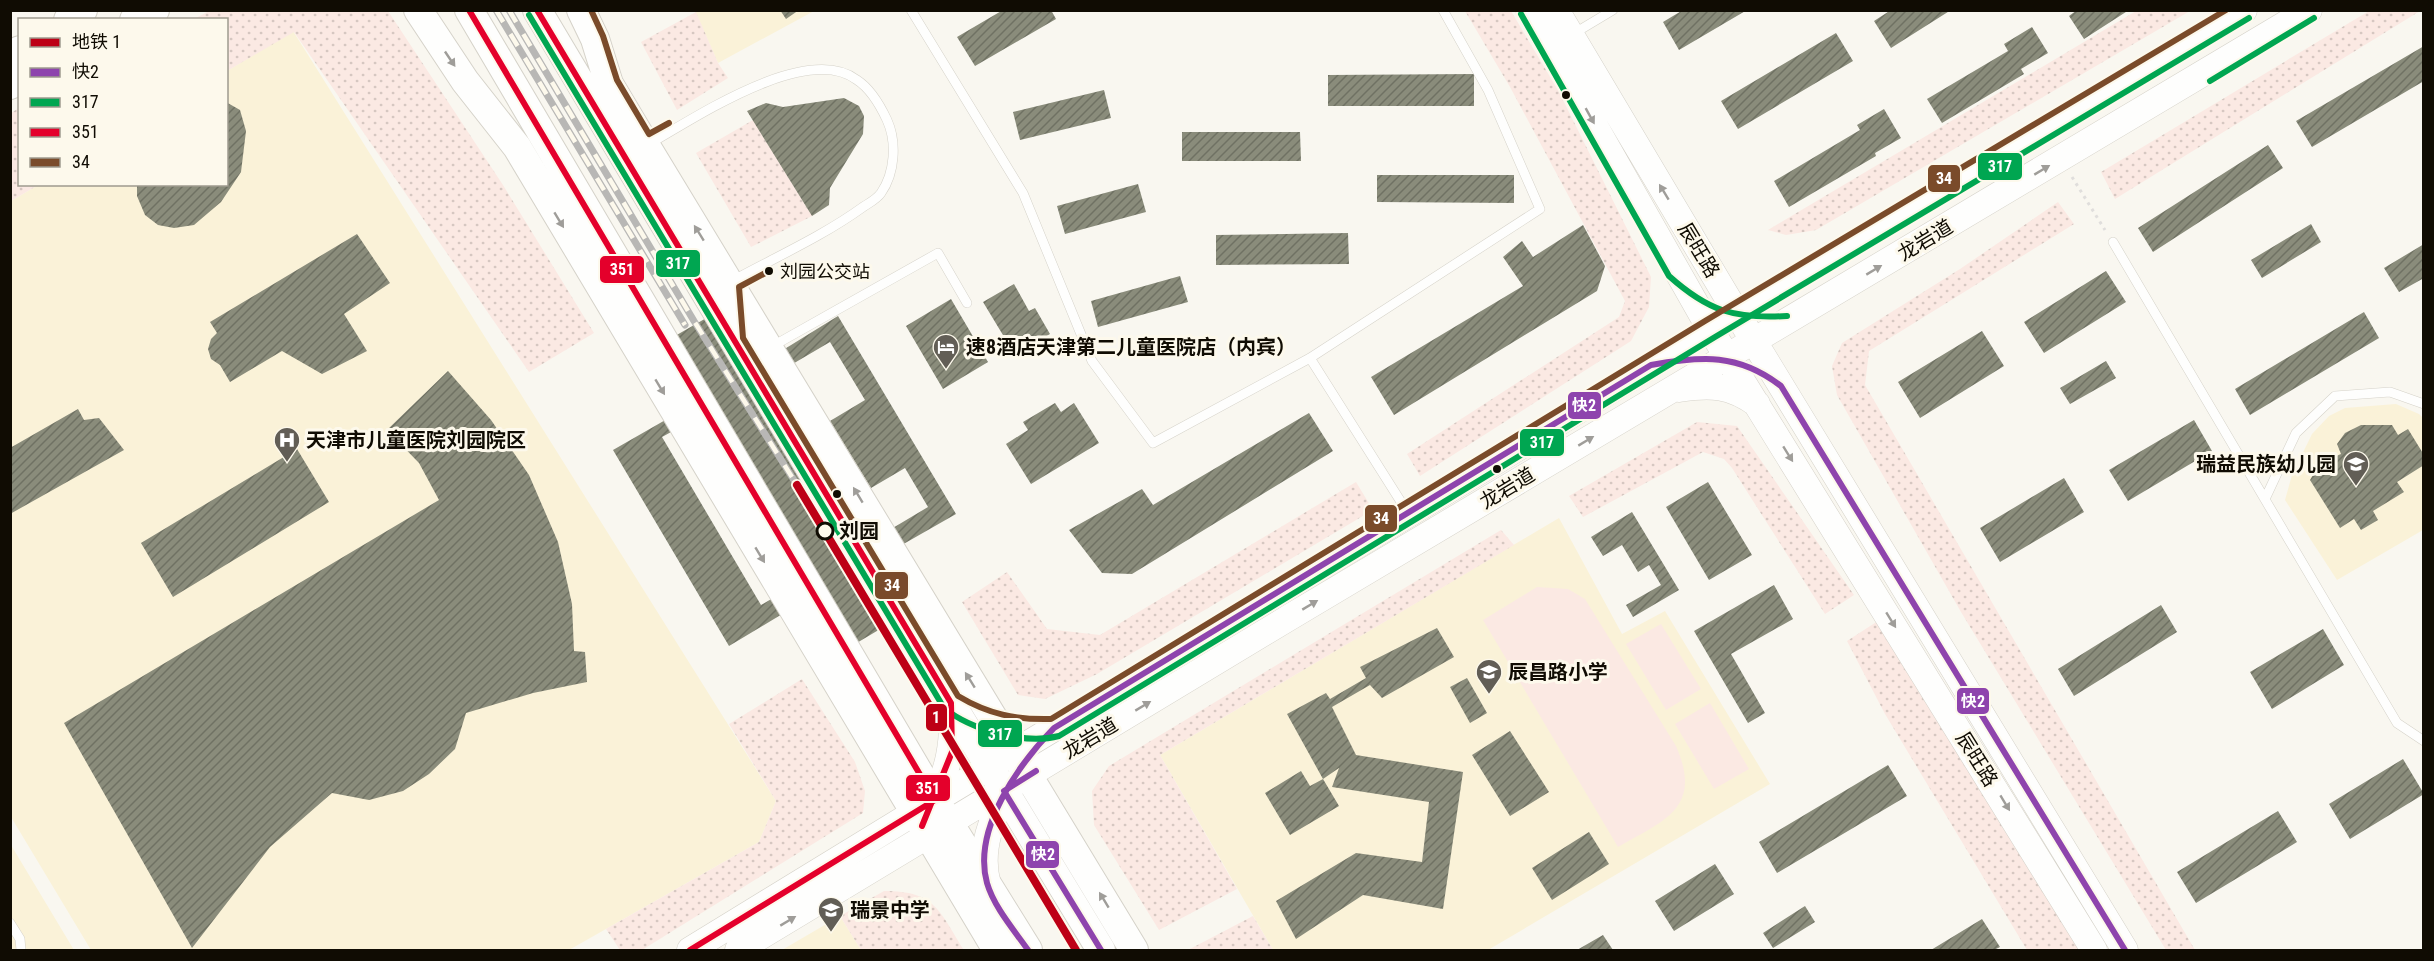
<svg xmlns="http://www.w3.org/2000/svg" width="2434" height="961" viewBox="0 0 2434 961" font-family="'Roboto Condensed','Noto Sans SC',sans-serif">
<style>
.built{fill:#faf2d8}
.green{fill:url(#green-dots)}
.pitch{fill:#fbe9e3}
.building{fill:url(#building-hatch);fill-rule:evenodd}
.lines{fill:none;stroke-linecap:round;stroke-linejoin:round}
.lane-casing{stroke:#d5d2c9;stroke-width:10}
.secondary-casing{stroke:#d5d2c9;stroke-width:27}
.primary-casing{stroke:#d5d2c9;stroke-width:30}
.path{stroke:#e0dedc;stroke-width:3;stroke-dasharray:3 4.5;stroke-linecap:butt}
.lane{stroke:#fefefd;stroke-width:9}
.secondary{stroke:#fefefd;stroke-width:26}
.primary{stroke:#fefefd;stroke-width:28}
.rail-casing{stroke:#b8b7b5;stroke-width:7}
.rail{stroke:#fdf9ec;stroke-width:4.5;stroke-dasharray:14;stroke-linecap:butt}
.bus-1-casing{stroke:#fdf9ec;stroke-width:10}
.bus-2-casing{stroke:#fdf9ec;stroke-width:10}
.bus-3-casing{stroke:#fdf9ec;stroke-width:10}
.bus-4-casing{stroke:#fdf9ec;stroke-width:10}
.bus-1{stroke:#8e44ad;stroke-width:6}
.bus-2{stroke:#00a651;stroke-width:6}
.bus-3{stroke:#e4002b;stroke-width:6}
.bus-4{stroke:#7a4b2a;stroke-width:6}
.metro-1-casing{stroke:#fdf9ec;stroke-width:12}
.metro-1{stroke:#bd0016;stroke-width:8}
.oneway{fill:#9f9d99}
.bus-dot{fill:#100c03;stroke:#fdf9ec;stroke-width:2}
.stop-dot{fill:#fdf9ec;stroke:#100c03;stroke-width:3}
.labels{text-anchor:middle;stroke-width:6;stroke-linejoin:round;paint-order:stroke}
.bus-label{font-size:18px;fill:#100c03;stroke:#fdf9ec;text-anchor:start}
.street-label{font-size:20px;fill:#100c03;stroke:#fdf9ec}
.poi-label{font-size:20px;font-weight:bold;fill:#100c03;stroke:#fdf9ec;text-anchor:start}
.stop-label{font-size:20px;font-weight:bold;fill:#100c03;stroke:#fdf9ec;text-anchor:start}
.line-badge{stroke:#fdf9ec;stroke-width:2}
.badge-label{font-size:16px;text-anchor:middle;font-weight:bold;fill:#fff}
</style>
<defs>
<pattern id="green-dots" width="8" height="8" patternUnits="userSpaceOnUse" patternTransform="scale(1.5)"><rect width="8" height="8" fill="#fbe9e3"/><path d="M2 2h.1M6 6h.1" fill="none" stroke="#d6c7c1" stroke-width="1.8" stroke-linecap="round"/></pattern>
<pattern id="building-hatch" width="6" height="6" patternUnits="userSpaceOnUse" patternTransform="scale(1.5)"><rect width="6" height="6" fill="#8a8c7b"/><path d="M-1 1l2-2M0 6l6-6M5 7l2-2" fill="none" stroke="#6f7163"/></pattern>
</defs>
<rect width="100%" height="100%" fill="#f9f7f0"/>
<path class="built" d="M695,11H814L718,63Z
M293,31L776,801L759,842L569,950H91L11,817V201L38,185L226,184L227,71Z
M2396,404L2419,414L2423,418V530L2337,580L2285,500L2292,475L2312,434L2329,416L2345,408Z
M1559,518L1622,634L1665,611L1770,784L1488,950H1273L1160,755Z
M11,845L74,950H11Z
M840,916L861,950H782Z"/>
<path class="green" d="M209,11H388L503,185L594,333L529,372L294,32L227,71L226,20L194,19Z
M1465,11H1511L1559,92L1651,277L1649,307L1631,341L1420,476L1407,454L1619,317L1625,301L1510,87Z
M2136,11H2190L1816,230L1786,235L1768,230Z
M2369,11H2420L2115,199L2101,172Z
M696,12L718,63L728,78L677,110L641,42Z
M19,108L20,184L38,185L11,201V113Z
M753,120L812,216L751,247L696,153Z
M2058,202L2074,224L1869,351L1865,385L2195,950H2166L1961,612L1837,395L1832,366L1842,343L1960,269Z
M1697,422L1737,426L1854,595L1825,614L1732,468L1724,459L1703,452L1583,517L1569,496Z
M1356,482L1373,510L1097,674L1045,699L1018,695L962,602L1007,572L1047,629L1100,635Z
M1501,530L1514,545L1160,755L1237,889L1159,930L1094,825L1092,791L1109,766Z
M1881,619L2079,950H2027L1885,714L1847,641Z
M802,679L855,762L865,791L863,813L642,950H620L606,929L759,842L776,801L729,724Z
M884,891C936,891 939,911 964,950H861L840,916Z
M1253,916L1273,950H1188Z"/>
<path class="pitch" d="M1537,587L1568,589L1585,599L1676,746C1703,808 1665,820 1618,847L1483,620Z
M1661,624L1701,689L1666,710L1626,644Z
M1710,703L1749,769L1714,789L1675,724Z"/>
<path class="building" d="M780,10H799L786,19Z
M1003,10H1051L1056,19L975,66L957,37Z
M1683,10H1747L1679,50L1663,22Z
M1891,10H1951L1891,48L1874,21Z
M2077,10H2129L2084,39L2069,16Z
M2032,27L2048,53L2021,69L2024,74L1942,123L1927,99L2008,51L2004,44Z
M1836,33L1853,61L1738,129L1721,101Z
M2424,46V81L2312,147L2296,121Z
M1474,74V106H1328V75Z
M1104,90L1111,118L1020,140L1013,112Z
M844,98L859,106L864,116L863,134L830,188L829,205L812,216L747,111L766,103L783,107Z
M226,102L240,110L246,131L241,172L221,202L194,225L174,228L158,225L145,215L137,196V184H226Z
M1884,109L1901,138L1875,153L1876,156L1789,207L1774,181L1860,130L1857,125Z
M1182,132H1300L1301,161H1182Z
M2268,145L2283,168L2153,252L2138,228Z
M1377,175H1514V203L1377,202Z
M1138,184L1146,212L1065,234L1057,206Z
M2311,224L2321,242L2262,278L2251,260Z
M1583,225L1605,266L1597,291L1394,415L1371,377L1523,286L1503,257L1522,241L1533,257Z
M1348,233L1349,264L1216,265V235Z
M357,234L390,283L344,314L367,351L322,374L282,351L230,382L220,365L211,359L208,349L211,339L217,333L210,322Z
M2424,244V278L2399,292L2384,268Z
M2106,271L2126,302L2044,353L2024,322Z
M1180,276L1188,302L1098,327L1091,301Z
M1014,284L1029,311L1035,308L1050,334L1015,355L983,302Z
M951,299L988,362L943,389L906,326Z
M2364,312L2379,338L2250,415L2235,389Z
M715,313L749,371L838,316L956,514L865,566L897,619L850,647L817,593L729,646L613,450L702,399L668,340ZM830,342L865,400L830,421L871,488L905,468L928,507L856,550L757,385ZM709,411L807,578L761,605L662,437Z
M1982,331L2004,366L1920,418L1898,382Z
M2106,361L2116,378L2070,404L2060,388Z
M448,371L491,420L529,475L558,542L572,604L574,651L585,652L587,682L533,693L466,713L455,749L429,774L403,791L369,800L332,793L270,847L192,948L64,723L439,500L419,463L387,430Z
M1055,403L1061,412L1074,403L1099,443L1031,484L1006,444L1028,430L1023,422Z
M78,409L84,420L99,418L124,450L10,514V448Z
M1309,413L1333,451L1132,574L1102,573L1069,530L1142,489L1153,505Z
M2194,420L2212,451L2128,501L2109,470Z
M2361,425H2392L2398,435L2408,429L2424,455V465L2397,482L2404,492L2373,511L2378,520L2361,530L2354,519L2340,528L2310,480L2320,463L2341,454L2337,444L2345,433Z
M297,449L329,502L173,597L141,543Z
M2064,478L2084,512L2000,562L1980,528Z
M1708,482L1752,555L1709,580L1666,507Z
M1632,512L1679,590L1633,617L1626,605L1661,585L1649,565L1638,572L1622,545L1603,556L1591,537Z
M1774,585L1793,619L1731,654L1765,713L1748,723L1694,631Z
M2161,605L2177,632L2074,696L2058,669Z
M1437,628L1454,657L1382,698L1370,685L1332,707L1356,755L1463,772L1443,909L1363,895L1296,939L1276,901L1356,853L1422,862L1429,802L1332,787L1339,768L1323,779L1287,714L1326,693L1330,699L1366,678L1360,667Z
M2323,629L2344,665L2272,709L2250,672Z
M1467,678L1487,713L1470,723L1450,687Z
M1510,731L1549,792L1510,816L1472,755Z
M2403,759L2424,794L2350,839L2329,804Z
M1888,765L1907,796L1777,873L1759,842Z
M1301,771L1310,786L1323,779L1339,806L1290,835L1265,793Z
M2278,811L2297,842L2196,903L2177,872Z
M1589,832L1609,864L1552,900L1532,868Z
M1715,864L1734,894L1674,931L1655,901Z
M1805,906L1815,922L1773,948L1763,933Z
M1982,919L2000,947L1994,950H1931Z
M1603,935L1613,950H1577Z"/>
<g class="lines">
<g class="lane-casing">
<path id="lane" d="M911,10L1023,193L1092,361L1153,443L1310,358L1540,209L1488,90L1443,10
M1573,34L1613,10
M649,144C695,118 807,42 857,80C871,89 880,105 887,120C897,142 895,173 881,193C877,199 869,203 863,207C823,236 776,257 732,281
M2113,242L2397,723L2424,741
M771,347L938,253L967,303
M1310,358L1408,513
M2265,499L2296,433L2335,396L2390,392L2424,404
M10,923L20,939L21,950"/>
</g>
<g class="secondary-casing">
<path id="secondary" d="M1529,10L1710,329L2094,950
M1556,10L1733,307L2125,950
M1679,389C1711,384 1730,385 1757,404
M931,807C948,771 955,743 951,703
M988,885C978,850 992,816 1010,785
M690,950L935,800L1498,460L1710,329L2244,10
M738,950L1290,617L2309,10"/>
</g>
<g class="primary-casing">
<path id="primary" d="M418,10L465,81L517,147L997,950
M469,10L935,800L1028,950
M537,10L907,631L1101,950
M581,10L595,39L609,84L646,146L1134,950
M68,20L83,10
M134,20L155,10
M10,55L20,50
M10,85L20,80"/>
</g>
<path class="path" d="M2072,177L2105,230"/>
<use href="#lane" class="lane"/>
<use href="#secondary" class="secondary"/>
<use href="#primary" class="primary"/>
<g class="rail-casing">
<path id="rail" d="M496,10L685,325
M509,10L694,321L797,485"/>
</g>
<use href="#rail" class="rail"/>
<g class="bus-1-casing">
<path id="bus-1" d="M1036,771L1004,791L1101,950
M1028,950C1014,930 994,907 987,883C972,829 1019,764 1054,728L1651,365C1702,356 1738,353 1781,386L2125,950"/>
</g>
<g class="bus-2-casing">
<path id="bus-2" d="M1521,14L1669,276C1708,311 1734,319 1787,316
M529,15L944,708C971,730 1025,745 1059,736L1715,337L2249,18
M2210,81L2314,18"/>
</g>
<g class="bus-3-casing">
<path id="bus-3" d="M469,10L935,800L690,950
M537,10L951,703L952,752L922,826"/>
</g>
<g class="bus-4-casing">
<path id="bus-4" d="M591,10L603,36L617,80L649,134L669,123
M769,271L739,287L743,338L958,696C988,714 1016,720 1051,719L1705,321L2226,10"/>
</g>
<use href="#bus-1" class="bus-1"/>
<use href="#bus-2" class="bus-2"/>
<use href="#bus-3" class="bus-3"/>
<use href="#bus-4" class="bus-4"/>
<g class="metro-1-casing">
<path id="metro-1" d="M797,485L1076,950"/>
</g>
<use href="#metro-1" class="metro-1"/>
</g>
<defs><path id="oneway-solid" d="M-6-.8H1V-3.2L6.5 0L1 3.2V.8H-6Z" transform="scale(1.5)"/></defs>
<g class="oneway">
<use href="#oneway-solid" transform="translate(450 59) rotate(56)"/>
<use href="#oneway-solid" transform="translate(1590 116) rotate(61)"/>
<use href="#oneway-solid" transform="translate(2042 170) rotate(-31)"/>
<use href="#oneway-solid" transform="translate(1664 192) rotate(-121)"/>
<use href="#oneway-solid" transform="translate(559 220) rotate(59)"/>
<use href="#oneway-solid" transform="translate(699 233) rotate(-122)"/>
<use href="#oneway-solid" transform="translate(1874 270) rotate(-31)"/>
<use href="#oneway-solid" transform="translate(660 387) rotate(59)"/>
<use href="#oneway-solid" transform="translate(1586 441) rotate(-31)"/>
<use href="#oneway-solid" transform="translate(1788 454) rotate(58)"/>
<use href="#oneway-solid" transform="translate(858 495) rotate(-121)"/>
<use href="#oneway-solid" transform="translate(760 555) rotate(59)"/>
<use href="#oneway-solid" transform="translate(1310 605) rotate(-31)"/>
<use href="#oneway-solid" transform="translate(1891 620) rotate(58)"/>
<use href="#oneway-solid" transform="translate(970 680) rotate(-122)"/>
<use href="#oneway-solid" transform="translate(1143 706) rotate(-31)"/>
<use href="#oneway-solid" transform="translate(2005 803) rotate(59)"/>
<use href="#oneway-solid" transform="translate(1104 900) rotate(-121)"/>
<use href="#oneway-solid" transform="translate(788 921) rotate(-31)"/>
</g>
<defs>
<g id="hotel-pin" transform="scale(1.35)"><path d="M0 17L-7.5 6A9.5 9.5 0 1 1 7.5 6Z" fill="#625e56" stroke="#fdf9ec"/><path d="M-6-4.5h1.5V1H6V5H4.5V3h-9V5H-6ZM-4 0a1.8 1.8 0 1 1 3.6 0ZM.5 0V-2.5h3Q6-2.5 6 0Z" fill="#fff"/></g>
<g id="hospital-pin" transform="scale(1.35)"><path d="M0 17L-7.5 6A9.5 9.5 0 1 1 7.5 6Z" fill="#625e56" stroke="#fdf9ec"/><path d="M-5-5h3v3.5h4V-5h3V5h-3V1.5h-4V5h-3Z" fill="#fff"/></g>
<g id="school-pin" transform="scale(1.35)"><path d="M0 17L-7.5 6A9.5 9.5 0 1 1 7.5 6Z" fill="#625e56" stroke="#fdf9ec"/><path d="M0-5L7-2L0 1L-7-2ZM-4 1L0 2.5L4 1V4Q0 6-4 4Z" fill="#fff"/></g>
</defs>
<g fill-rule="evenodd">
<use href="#hotel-pin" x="946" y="347"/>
<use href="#hospital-pin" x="287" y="440"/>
<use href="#school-pin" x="2356" y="464"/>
<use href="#school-pin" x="1489" y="672"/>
<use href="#school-pin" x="831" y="910"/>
</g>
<g class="bus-dot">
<circle cx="1566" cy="95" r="5"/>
<circle cx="769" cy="271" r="5"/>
<circle cx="1497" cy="469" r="5"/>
<circle cx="837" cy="494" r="5"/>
</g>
<circle class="stop-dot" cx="825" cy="531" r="8"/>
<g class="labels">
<g class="bus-label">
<text x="780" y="278">刘园公交站</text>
</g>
<g class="street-label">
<text transform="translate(1925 240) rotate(-31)" y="7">龙岩道</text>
<text transform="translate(1699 250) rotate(59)" y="7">辰旺路</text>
<text transform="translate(1507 488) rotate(-31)" y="7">龙岩道</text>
<text transform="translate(1090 738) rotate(-31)" y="7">龙岩道</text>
<text transform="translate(1977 759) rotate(58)" y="7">辰旺路</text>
</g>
<g class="poi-label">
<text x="966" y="354">速8酒店天津第二儿童医院店（内宾）</text>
<text x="306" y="447">天津市儿童医院刘园院区</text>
<text x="2336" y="471" text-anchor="end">瑞益民族幼儿园</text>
<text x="1508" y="679">辰昌路小学</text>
<text x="850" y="917">瑞景中学</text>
</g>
<g class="stop-label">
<text x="839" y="538">刘园</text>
</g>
</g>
<g class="line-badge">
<rect x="1977" y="152" width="46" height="29" rx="6" fill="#00a651"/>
<rect x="1927" y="164" width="34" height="29" rx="6" fill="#7a4b2a"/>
<rect x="655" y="249" width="46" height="29" rx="6" fill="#00a651"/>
<rect x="599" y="255" width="46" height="29" rx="6" fill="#e4002b"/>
<rect x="1567" y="391" width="35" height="29" rx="6" fill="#8e44ad"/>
<rect x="1519" y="428" width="46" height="29" rx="6" fill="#00a651"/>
<rect x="1364" y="504" width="34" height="29" rx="6" fill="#7a4b2a"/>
<rect x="874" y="571" width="35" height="29" rx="6" fill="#7a4b2a"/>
<rect x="1956" y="687" width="34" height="28" rx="6" fill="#8e44ad"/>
<rect x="925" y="703" width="23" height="29" rx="6" fill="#bd0016"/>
<rect x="977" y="719" width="46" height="29" rx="6" fill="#00a651"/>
<rect x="905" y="774" width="46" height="28" rx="6" fill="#e4002b"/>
<rect x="1025" y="840" width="35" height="29" rx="6" fill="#8e44ad"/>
</g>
<g class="badge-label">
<text x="2000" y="172">317</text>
<text x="1944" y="184">34</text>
<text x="678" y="269">317</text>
<text x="622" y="275">351</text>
<text x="1584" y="411">快2</text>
<text x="1542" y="448">317</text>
<text x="1381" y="524">34</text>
<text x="892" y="591">34</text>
<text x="1973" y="707">快2</text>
<text x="936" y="723">1</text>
<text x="1000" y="740">317</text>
<text x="928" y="794">351</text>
<text x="1043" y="860">快2</text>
</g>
<rect width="2434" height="961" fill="none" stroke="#100c03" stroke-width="24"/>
<rect x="18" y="18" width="210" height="168" fill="#fdf9ec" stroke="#9e9a8f" stroke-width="1.5"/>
<rect x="30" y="38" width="30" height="9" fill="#bd0016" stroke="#9e9a8f" stroke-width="1.5"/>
<text x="72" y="48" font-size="18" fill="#100c03">地铁 1</text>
<rect x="30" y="68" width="30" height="9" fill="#8e44ad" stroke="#9e9a8f" stroke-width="1.5"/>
<text x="72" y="78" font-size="18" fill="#100c03">快2</text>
<rect x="30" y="98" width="30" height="9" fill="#00a651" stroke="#9e9a8f" stroke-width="1.5"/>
<text x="72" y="108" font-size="18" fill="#100c03">317</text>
<rect x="30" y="128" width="30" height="9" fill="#e4002b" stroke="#9e9a8f" stroke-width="1.5"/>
<text x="72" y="138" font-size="18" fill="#100c03">351</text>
<rect x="30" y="158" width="30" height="9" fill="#7a4b2a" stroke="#9e9a8f" stroke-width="1.5"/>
<text x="72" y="168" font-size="18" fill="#100c03">34</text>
</svg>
